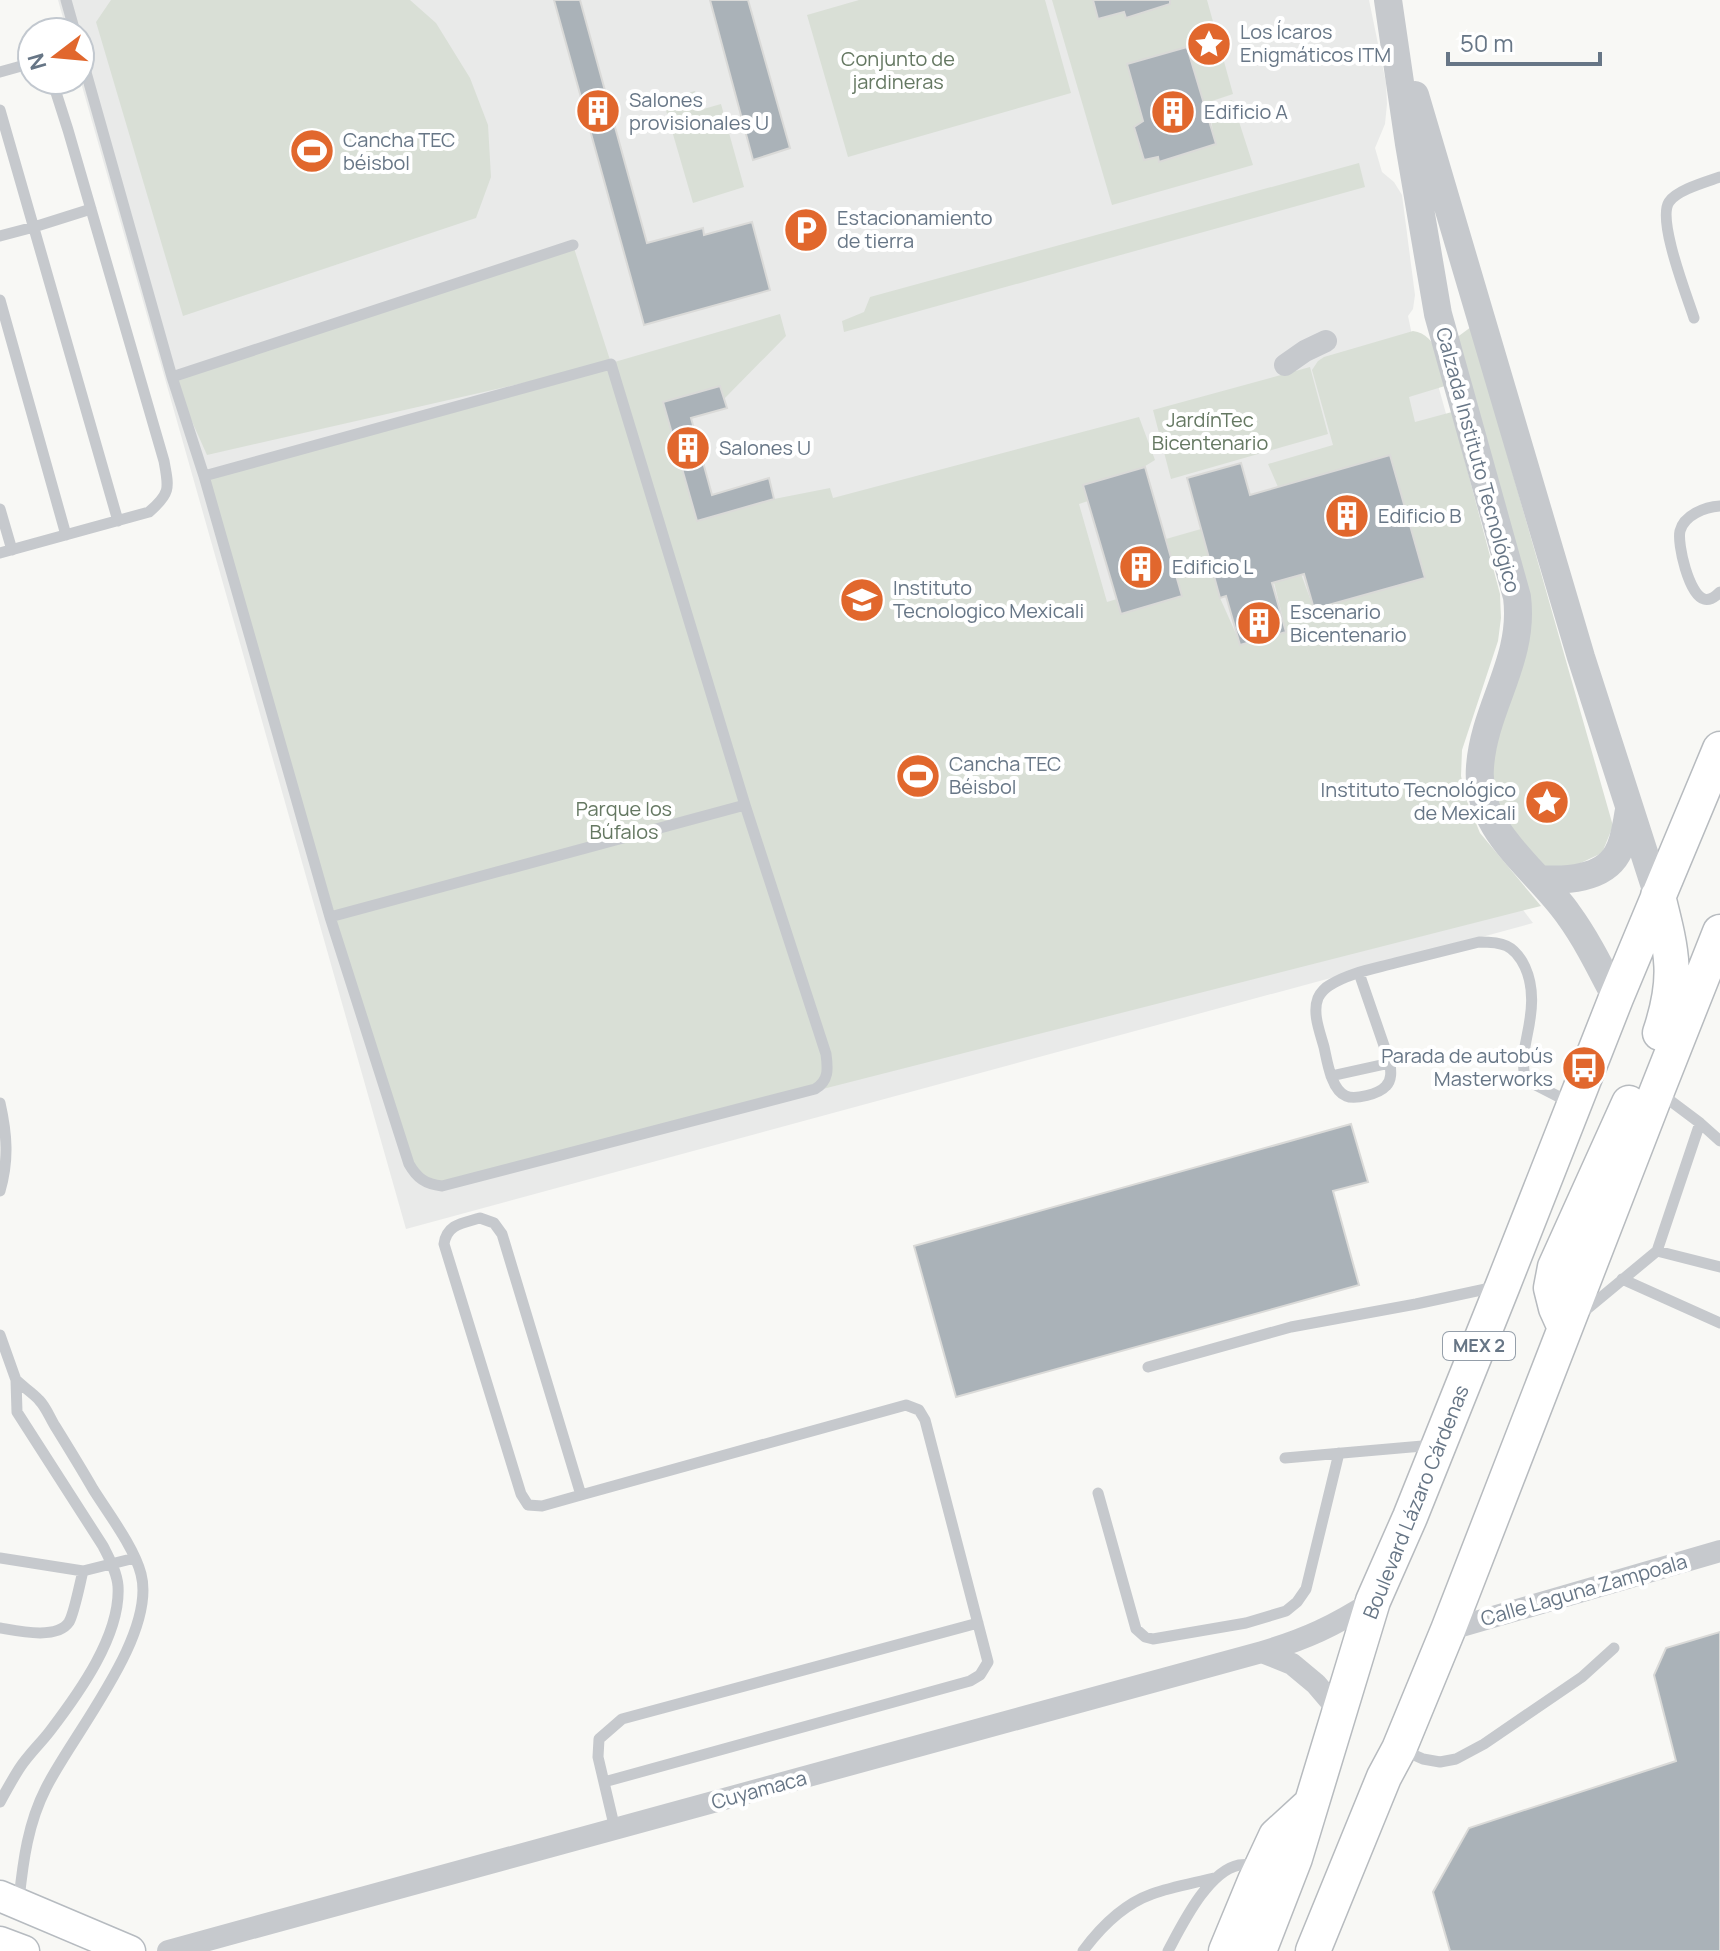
<svg xmlns="http://www.w3.org/2000/svg" width="1720" height="1951" viewBox="0 0 1720 1951" font-family="Manrope,sans-serif">
<style>
.built{fill:#e9eae9}
.green{fill:#d9dfd6}
.building{fill:#aab2b8;stroke:#dadad8;stroke-width:2}
.lines{fill:none;stroke-linecap:round;stroke-linejoin:round}
.secondary-casing{stroke:#b6bbc0;stroke-width:33}
.primary-casing{stroke:#b7bbbf;stroke-width:37}
.service{stroke:#c6c9cd;stroke-width:11}
.minor{stroke:#c6c9cd;stroke-width:22}
.tertiary{stroke:#c6c9cd;stroke-width:28}
.secondary{stroke:#fff;stroke-width:30}
.primary{stroke:#fff;stroke-width:34}
.labels{text-anchor:middle;stroke-width:8;stroke-linejoin:round;paint-order:stroke}
.shield{fill:#fff;stroke:#959faa;stroke-width:2}
.shield-label{font-size:18px;font-weight:bold;fill:#677686}
.poi-label{font-size:20px;fill:#677686;stroke:#fff;text-anchor:start}
.park-label{font-size:20px;fill:#657862;stroke:#fff}
.street-label{font-size:20px;fill:#677686;stroke:#fff}
</style>
<rect width="100%" height="100%" fill="#f8f8f5"/>
<path class="built" d="M58,0H1369L1386,83L1387,104L1385,124L1375,148L1382,172L1394,182L1402,195L1415,295L1413,309L1408,316L1412,335L1426,342L1493,582L1444,764L1501,881L1533,923L406,1229L80,79V32H67Z"/>
<path class="green" d="M111,0H410L436,23L470,78L488,125L491,177L476,218L183,316L96,22Z
M859,0H1045L1071,93L848,157L807,15Z
M1052,0H1093L1099,19L1124,12L1126,17L1165,0H1207L1233,94L1203,104L1186,47L1127,64L1143,121L1134,127L1144,160L1158,157L1160,161L1215,144L1209,107L1232,100L1253,165L1112,205Z
M695,91L700,110L721,104L744,187L693,203L663,100Z
M1359,163L1365,187L844,332L842,321L864,312L870,297Z
M573,245L611,363L780,314L786,336L724,399L720,386L663,403L697,521L774,499L830,488L833,498L1139,417L1155,460L1088,501L1079,504L1107,602L1117,599L1121,614L1182,596L1166,539L1201,529L1220,598L1241,645L1286,631L1267,554L1291,547L1314,609L1425,577L1390,455L1278,487L1268,464L1333,445L1312,370L1318,361L1324,357L1413,331C1439,335 1439,364 1445,386L1409,397L1415,422L1452,412L1500,594L1501,618L1498,641L1462,750L1461,776L1466,799L1480,833L1541,906L442,1186L432,1185L409,1164L204,476L585,369L207,455L172,377Z
M1471,327L1613,826L1602,853L1570,868L1533,872L1491,799V748L1522,669L1456,338Z
M1310,367L1328,434L1171,479L1153,410Z"/>
<path class="building" d="M554,0H580L647,243L703,228L704,235L752,222L770,290L644,325Z
M710,0H748L790,148L753,160Z
M1093,0H1170V4L1126,18L1124,12L1098,19Z
M1187,47L1216,144L1159,162L1158,157L1144,160L1134,127L1143,121L1127,64Z
M720,386L727,408L691,418L712,495L769,478L774,499L697,521L663,402Z
M1390,455L1425,578L1314,609L1304,574L1272,583L1286,632L1240,645L1226,596L1220,598L1187,478L1241,463L1250,495Z
M1145,467L1182,596L1121,614L1083,485Z
M1351,1124L1368,1182L1333,1191L1359,1285L956,1397L914,1246Z
M1720,1632V1951H1450L1433,1892L1469,1828L1676,1761L1654,1675L1666,1648Z"/>
<g class="lines">
<g class="secondary-casing">
<path id="secondary" d="M0,1896L130,1951
M0,1942L24,1951"/>
</g>
<g class="primary-casing">
<path id="primary" d="M1658,896C1672,952 1679,977 1660,1033
M1565,1328L1556,1308L1551,1288L1555,1267L1629,1103
M1226,1951L1255,1881L1276,1836L1311,1804
M1259,1951L1295,1858L1373,1601L1410,1517L1503,1285L1616,998L1720,749
M1313,1951L1384,1777L1399,1749L1448,1630L1657,1091L1720,932"/>
</g>
<path class="service" d="M66,0L75,32
M80,51L172,377L204,476L330,917L409,1164C417,1178 425,1184 442,1186L815,1089C829,1081 828,1069 826,1054L745,805L611,364L204,476
M0,72L25,65L32,66
M0,110L118,521
M0,236L34,227L91,209
M0,300L66,535
M1694,318C1687,296 1657,220 1669,202C1677,190 1706,182 1720,177
M172,377L573,245
M1720,506C1705,507 1684,515 1680,531C1677,544 1689,595 1704,599C1710,601 1716,596 1720,592
M0,509L12,550
M0,553L149,512C171,493 169,488 164,461L68,130L52,80
M330,917L745,805
M1390,1063C1391,1071 1392,1080 1386,1086C1379,1094 1355,1100 1346,1096C1331,1090 1327,1060 1324,1047C1320,1032 1312,1013 1318,998C1320,993 1326,987 1330,985C1349,973 1373,969 1395,963C1423,956 1451,949 1479,942C1502,942 1514,944 1525,967C1535,989 1532,1012 1527,1036C1524,1051 1521,1064 1526,1080L1571,1103
M1331,1076L1390,1063L1359,973
M1660,1093L1700,1123L1720,1141
M0,1103C7,1134 9,1160 0,1191
M480,1218L494,1223L502,1234L581,1495L542,1506L528,1505L521,1494L444,1244C447,1224 463,1223 480,1218Z
M1657,1251L1700,1123
M1622,1279L1720,1323
M1581,1314L1657,1251L1720,1267
M0,1335L16,1380L17,1412L103,1546C109,1558 117,1572 118,1586C121,1635 79,1693 50,1731C40,1744 28,1755 19,1769C12,1780 6,1791 0,1802
M1148,1367L1291,1327L1416,1304L1495,1287
M16,1380C23,1387 33,1393 39,1400C46,1407 50,1418 55,1426C68,1447 81,1468 93,1489C108,1513 134,1547 141,1574C157,1635 73,1734 46,1788C28,1823 23,1861 19,1900
M1285,1458L1434,1445
M1098,1493L1136,1629L1145,1637L1153,1639L1246,1623L1286,1611L1297,1602L1306,1589L1339,1453
M581,1495L906,1405L919,1410L925,1420L988,1662L980,1675L970,1681L604,1782
M0,1558L83,1571L135,1558
M0,1628C18,1631 57,1640 69,1622C74,1614 80,1583 83,1571
M1403,1750L1423,1759L1440,1762L1456,1759L1484,1744L1582,1677L1614,1648
M615,1829L598,1757L599,1739L622,1719L978,1623
M1083,1951C1100,1928 1124,1904 1152,1894C1171,1887 1194,1883 1214,1878
M1168,1951C1182,1925 1208,1871 1239,1865C1245,1864 1252,1865 1258,1865"/>
<path class="minor" d="M1285,365L1305,351L1326,341
M1448,1630L1720,1551
M1262,1652L1292,1664L1316,1684L1339,1711
M168,1951L1262,1652C1306,1639 1334,1626 1373,1601"/>
<path class="tertiary" d="M1388,0L1409,144L1438,314L1517,597C1525,660 1484,707 1480,767C1475,831 1535,867 1568,914C1587,940 1601,969 1616,998
M1415,95L1581,657L1658,896
M1540,879C1565,881 1603,879 1617,854C1625,841 1626,825 1629,810"/>
<use href="#secondary" class="secondary"/>
<use href="#primary" class="primary"/>
</g>
<defs>
<g id="sight-disc" transform="scale(2.3)"><circle r="9.5" fill="#e1672d" stroke="#fff"/><path d="M0-6L1.8-2.2L6-1.7L2.9 1.2L3.7 5.4L0 3.3L-3.7 5.4L-2.9 1.2L-6-1.7L-1.8-2.2Z" fill="#fff"/></g>
<g id="building-disc" transform="scale(2.3)"><circle r="9.5" fill="#e1672d" stroke="#fff"/><path d="M-4-6H4V6H1V3H-1V6H-4ZM-2.5-4.3h1.7v1.8h-1.7ZM.8-4.3h1.7v1.8H.8ZM-2.5-1h1.7V.8h-1.7ZM.8-1h1.7V.8H.8Z" fill="#fff"/></g>
<g id="stadium-disc" transform="scale(2.3)"><circle r="9.5" fill="#e1672d" stroke="#fff"/><path d="M0-5a6.5 5 0 1 0 0 10a6.5 5 0 1 0 0-10ZM-3.5-1.8h7v3.6h-7Z" fill="#fff"/></g>
<g id="parking-disc" transform="scale(2.3)"><circle r="9.5" fill="#e1672d" stroke="#fff"/><path d="M-3.5-5.5H1a3.5 3.5 0 0 1 0 7H-1V5.5H-3.5ZM-1-3.4V-.6H.8a1.4 1.4 0 0 0 0-2.8Z" fill="#fff"/></g>
<g id="university-disc" transform="scale(2.3)"><circle r="9.5" fill="#e1672d" stroke="#fff"/><path d="M0-5L7-2L0 1L-7-2ZM-4 1L0 2.5L4 1V4Q0 6-4 4Z" fill="#fff"/></g>
<g id="bus-disc" transform="scale(2.3)"><circle r="9.5" fill="#e1672d" stroke="#fff"/><path d="M-5-6H5V4H4V6H2V4H-2V6H-4V4H-5ZM-3.5-4V0h7V-4ZM-3.5 1.2v1.5H-2V1.2ZM2 1.2v1.5H3.5V1.2Z" fill="#fff"/></g>
</defs>
<g fill-rule="evenodd">
<use href="#sight-disc" x="1209" y="44"/>
<use href="#building-disc" x="598" y="111"/>
<use href="#building-disc" x="1173" y="112"/>
<use href="#stadium-disc" x="312" y="151"/>
<use href="#parking-disc" x="806" y="230"/>
<use href="#building-disc" x="688" y="448"/>
<use href="#building-disc" x="1347" y="516"/>
<use href="#building-disc" x="1141" y="567"/>
<use href="#university-disc" x="862" y="600"/>
<use href="#building-disc" x="1259" y="623"/>
<use href="#stadium-disc" x="918" y="776"/>
<use href="#sight-disc" x="1547" y="802"/>
<use href="#bus-disc" x="1584" y="1068"/>
</g>
<g class="labels">
<rect class="shield" x="1443" y="1332" width="72" height="28" rx="6"/>
<g class="shield-label">
<text x="1479" y="1352">MEX 2</text>
</g>
<g class="poi-label">
<text x="1240" y="39">Los Ícaros<tspan x="1240" dy="23">Enigmáticos ITM</tspan></text>
<text x="629" y="107">Salones<tspan x="629" dy="23">provisionales U</tspan></text>
<text x="1204" y="119">Edificio A</text>
<text x="343" y="147">Cancha TEC<tspan x="343" dy="23">béisbol</tspan></text>
<text x="837" y="225">Estacionamiento<tspan x="837" dy="23">de tierra</tspan></text>
<text x="719" y="455">Salones U</text>
<text x="1378" y="523">Edificio B</text>
<text x="1172" y="574">Edificio L</text>
<text x="893" y="595">Instituto<tspan x="893" dy="23">Tecnologico Mexicali</tspan></text>
<text x="1290" y="619">Escenario<tspan x="1290" dy="23">Bicentenario</tspan></text>
<text x="949" y="771">Cancha TEC<tspan x="949" dy="23">Béisbol</tspan></text>
<text x="1516" y="797" text-anchor="end">Instituto Tecnológico<tspan x="1516" dy="23">de Mexicali</tspan></text>
<text x="1553" y="1063" text-anchor="end">Parada de autobús<tspan x="1553" dy="23">Masterworks</tspan></text>
</g>
<g class="park-label">
<text x="898" y="66">Conjunto de<tspan x="898" dy="23">jardineras</tspan></text>
<text x="1210" y="427">JardínTec<tspan x="1210" dy="23">Bicentenario</tspan></text>
<text x="624" y="816">Parque los<tspan x="624" dy="23">Búfalos</tspan></text>
</g>
<g class="street-label">
<text transform="translate(1478 460) rotate(75)" y="7">Calzada Instituto Tecnológico</text>
<text transform="translate(1416 1502) rotate(-68)" y="7">Boulevard Lázaro Cárdenas</text>
<text transform="translate(1584 1590) rotate(-16)" y="7">Calle Laguna Zampoala</text>
<text transform="translate(759 1790) rotate(-15)" y="7">Cuyamaca</text>
</g>
</g>
<g transform="translate(56 56) rotate(254)"><circle r="38" fill="#ffffff" stroke="#c2c8cf" stroke-width="2"/>
<path d="M0-6L14 30L0 20L-14 30Z" fill="#e1672d"/>
<text y="-12" font-size="22" font-weight="bold" text-anchor="middle" fill="#677686">N</text>
</g>
<path d="M1448 52v12h152v-12" fill="none" stroke="#677686" stroke-width="4"/>
<text x="1460" y="52" font-size="24" fill="#677686" stroke="#ffffff" stroke-width="6" paint-order="stroke">50 m</text>
</svg>
